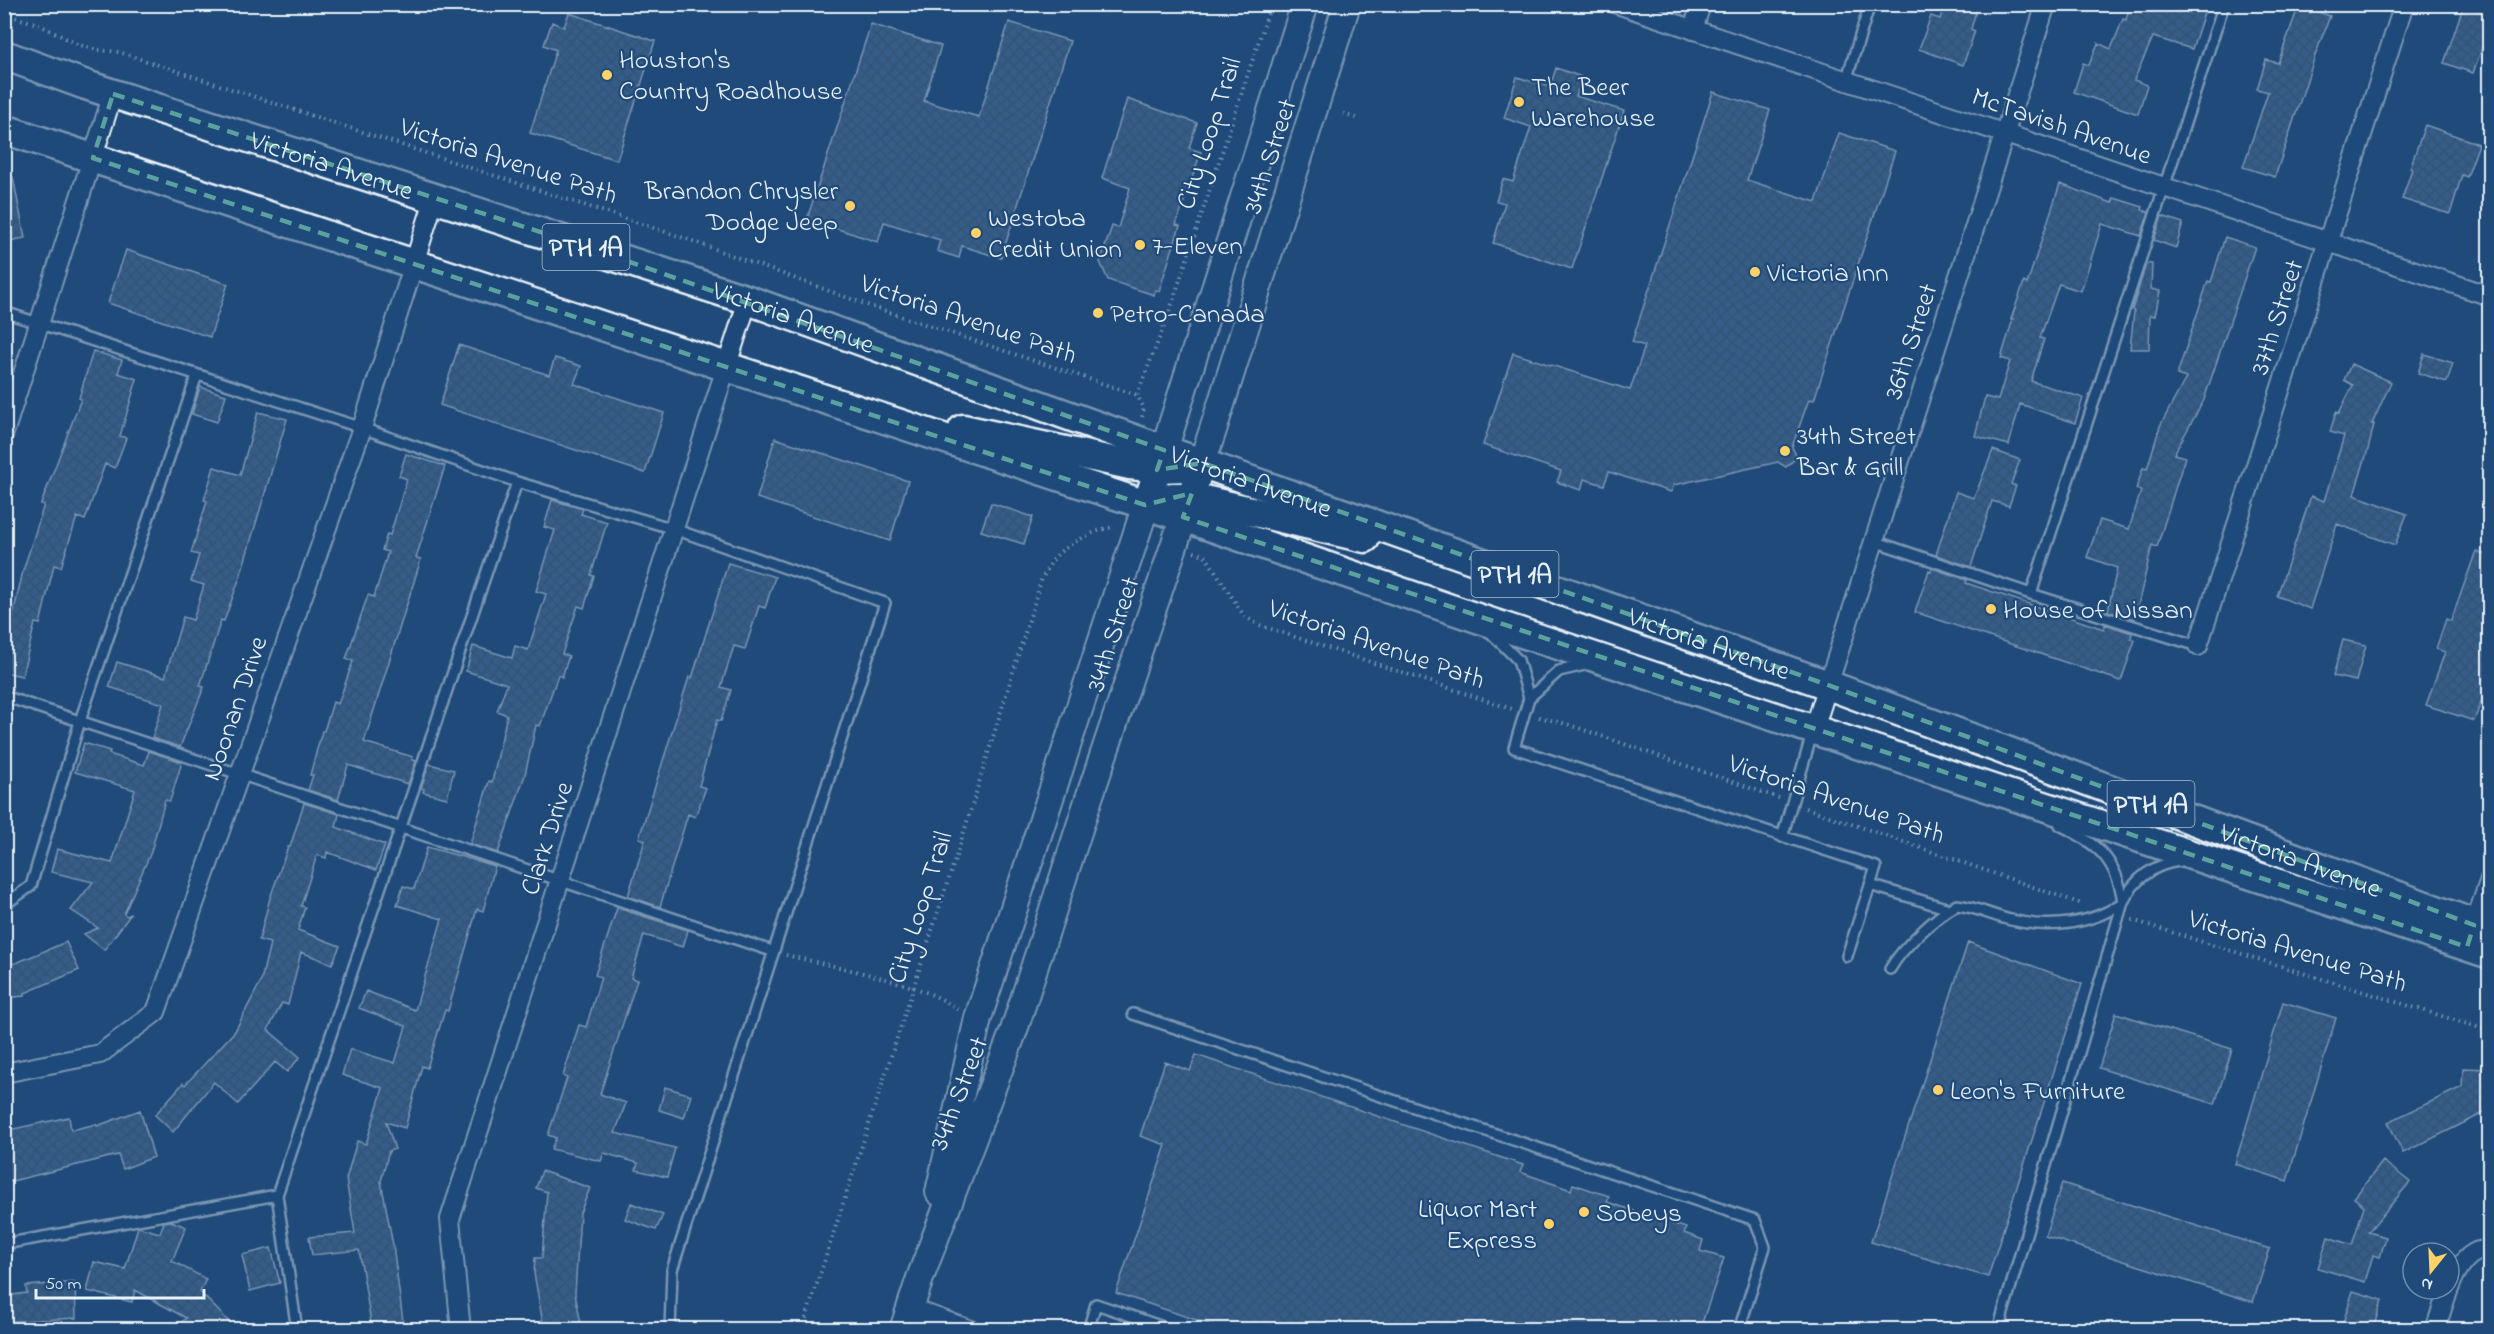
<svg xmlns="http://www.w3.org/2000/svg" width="2494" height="1334" viewBox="0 0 2494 1334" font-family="'Indie Flower',sans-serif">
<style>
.building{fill:url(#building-cross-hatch);stroke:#e8f1f8;stroke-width:1.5}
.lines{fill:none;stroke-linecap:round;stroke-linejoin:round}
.lane-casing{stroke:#e8f1f8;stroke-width:14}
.street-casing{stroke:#e8f1f8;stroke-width:22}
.secondary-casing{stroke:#e8f1f8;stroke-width:30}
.primary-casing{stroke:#e8f1f8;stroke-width:33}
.path{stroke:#e8f1f8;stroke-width:4;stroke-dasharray:1.5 4.5;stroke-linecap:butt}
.lane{stroke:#1f4a7a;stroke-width:9}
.street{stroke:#1f4a7a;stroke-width:18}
.secondary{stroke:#1f4a7a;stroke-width:26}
.primary{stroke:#1f4a7a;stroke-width:28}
.marked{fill:none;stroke:#5ba19e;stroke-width:4.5;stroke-dasharray:12 8;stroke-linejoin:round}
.poi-dot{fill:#ffd166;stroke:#1f4a7a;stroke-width:2}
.labels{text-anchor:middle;stroke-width:4.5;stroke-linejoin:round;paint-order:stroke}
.shield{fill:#1f4a7a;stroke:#acbfd2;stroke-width:1.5}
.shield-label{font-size:26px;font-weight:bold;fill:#e8f1f8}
.poi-label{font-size:27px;fill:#e8f1f8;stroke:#1f4a7a;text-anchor:start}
.street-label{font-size:27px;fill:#e8f1f8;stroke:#1f4a7a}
</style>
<defs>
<pattern id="building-cross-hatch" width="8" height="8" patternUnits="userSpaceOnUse" patternTransform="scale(1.5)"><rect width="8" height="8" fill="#517399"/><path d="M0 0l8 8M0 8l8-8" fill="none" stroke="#4c5e72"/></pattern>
</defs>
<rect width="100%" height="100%" fill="#1f4a7a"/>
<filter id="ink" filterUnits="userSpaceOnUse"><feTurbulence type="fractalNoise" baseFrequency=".0167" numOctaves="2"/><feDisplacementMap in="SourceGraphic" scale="12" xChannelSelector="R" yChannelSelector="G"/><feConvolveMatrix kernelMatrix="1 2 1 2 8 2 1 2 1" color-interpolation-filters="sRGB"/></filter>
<g filter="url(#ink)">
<path class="building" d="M1945,4H1978L1971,29L1975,31L1963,65L1919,49L1931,16L1940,19Z
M2130,4H2207L2192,49L2153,37L2134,80L2147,85L2138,114L2074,92L2083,63L2089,65L2098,43L2111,49L2123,19L2126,20Z
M2464,4H2490V26L2473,73L2444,63Z
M2299,5L2330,16L2315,56L2275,177L2243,167L2268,92L2257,89L2266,60L2278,63Z
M569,13L655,41L617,160L530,133L556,50L544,45L552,22L564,27Z
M1009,22L1070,41L1001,258L962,246L959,258L937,251L940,240L884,222L878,242L807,219L871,24L941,46L924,101L979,117Z
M1556,68L1582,77L1576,96L1624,111L1572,269L1493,243L1505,203L1496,201L1503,179L1513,182L1531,127L1504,118L1517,77L1550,87Z
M1713,92L1770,110L1747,180L1816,202L1839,133L1895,151L1814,400L1809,399L1792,447L1797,457L1786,467L1778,462L1674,485L1671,492L1609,472L1604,485L1584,479L1581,490L1557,482L1561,471L1483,445L1513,353L1630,390L1645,346L1632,342Z
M1127,99L1197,123L1189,148L1201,152L1176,225L1180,226L1159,291L1155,290L1154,295L1108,280L1100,262L1112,226L1118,228L1130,188L1102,178Z
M2425,125L2479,144L2467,177L2462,175L2450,214L2402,199L2412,169L2410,168Z
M13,177L25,238L4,242V178Z
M2060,184L2112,203L2114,198L2143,207L2142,210L2149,212L2141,236L2102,224L2081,291L2059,284L2040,338L2044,339L2031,381L2083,398L2075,423L2020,404L2009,445L1975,436L1985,397L1998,400L2010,361L2001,358L2013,319H2011L2024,282L2027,284Z
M2162,216L2183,223L2176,248L2154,240Z
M2225,237L2255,247L2204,400L2174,454L2185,457L2157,547L2152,545L2135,619L2108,611L2117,568L2087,557L2100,520L2129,529L2141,491L2136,489L2143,468L2147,469L2160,426L2186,378L2177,375L2208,281L2211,282Z
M126,250L228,284L210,337L108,303Z
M2146,264H2152L2151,289L2160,291L2155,316L2150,315L2149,349H2130L2134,311L2132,310Z
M459,345L549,375L555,358L581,366L574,384L664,413L645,473L440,405Z
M93,351L122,360L118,373L137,379L120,436L126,438L115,468L105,464L85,520L77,517L61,567L54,565L40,624L35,623L22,676L4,672V621L11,623L23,571L44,505L41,504L81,399L79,398Z
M2424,354L2453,363L2447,382L2418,373Z
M2351,364L2391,382L2372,424H2374L2369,446L2354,495L2407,514L2395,545L2337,524L2310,609L2277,596L2311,496L2324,501L2344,436L2330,432L2336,412L2339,413L2353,385L2344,380Z
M200,387L226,395L217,422L192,414Z
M258,412L287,419L240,577L224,621L221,620L200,686L204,687L180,747L152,738L163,704L109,687L117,662L165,677L183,617L193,620L204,585L191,581L199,555L191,553L207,501L204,500L214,467L240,475Z
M775,438L908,481L890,541L757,498Z
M1993,450L2020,460L2011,484L2016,486L2009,506L1992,501L1971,567L1936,555L1956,492L1974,498Z
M406,454L445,466L416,558L421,559L364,742L413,757L412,760L416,761L408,784L348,765L338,800L308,790L313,775H310L322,731H324L333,702L338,704L353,661L346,659L368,595L374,597L388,552L382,550L387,534L390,535L407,479L399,476Z
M552,500L583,509L581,514L607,522L591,575L594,576L584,608L578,606L562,654L569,656L562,677L558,675L540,726L536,725L525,775L498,853L470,844L489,781L492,782L507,715L497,711L507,684L466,671L473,646L512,658L515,646L528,650L546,594L536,591L555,530L544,527Z
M991,503L1033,517L1024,544L981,531Z
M2476,551L2490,556V677L2474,721L2426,705L2445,652L2436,649L2446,619L2451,621Z
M728,563L775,577L765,608L759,606L745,649L734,646L721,687L731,690L721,721L717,720L699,786L706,788L695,817L688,814L660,907L628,896L645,840L639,838L689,677L692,678Z
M1932,568L1967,580L1966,583L2104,629L2105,624L2132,633L2131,639L2135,640L2121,681L1915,612L1929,570L1931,571Z
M2343,640L2366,645L2356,681L2333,676Z
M84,743L110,751L109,754L144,765L149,751L182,762L170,801L165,800L151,852L124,914L127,916L131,914L104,950L84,934L98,928L71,910L93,882L51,872L57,849L112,863L135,790L75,772Z
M429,764L454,770L447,798L423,792L424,789L421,788Z
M304,803L339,814L336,827L385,845L376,870L327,852L326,858L317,855L301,906L305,907L298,930L340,946L332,964L301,952L288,1005L282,1003L268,1030L300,1057L287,1072L275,1062L238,1104L214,1082L173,1132L155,1115L183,1083L185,1085L235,1031L261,981L270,943L259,940L270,898L288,847H290Z
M427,847L495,866L483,911L477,909L448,1011L445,1010L427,1068L422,1066L405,1128L386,1122L395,1149L389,1151L381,1181L393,1245L404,1329H372L359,1250L312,1255L309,1237L355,1233L346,1179L357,1141L366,1144L383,1088L342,1075L350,1049L395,1063L406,1026L359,1008L366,991L415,1010L442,919L397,905L403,886L414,889Z
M617,908L688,930L683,947L644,935L631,978L637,980L600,1094L626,1103L615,1133L675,1148L667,1177L636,1170L638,1163L604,1153L601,1161L551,1149L556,1138L548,1135L567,1078L563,1076L579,1025L586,1027L601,977L595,975Z
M66,942L79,970L25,993V996L4,998V964L16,963Z
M1968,942L2082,984L1988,1277L1871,1242Z
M2283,1002L2336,1018L2287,1181L2235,1164Z
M2116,1013L2232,1049L2215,1104L2099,1068Z
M1196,1055L1523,1165L1520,1172L1571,1190L1573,1184L1609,1196L1607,1202L1686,1228L1684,1233L1703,1240L1700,1251L1724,1258L1700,1329H1223L1116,1293L1166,1145L1140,1136L1165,1062L1190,1071Z
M2463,1068L2490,1069V1110L2403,1153L2388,1122L2462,1087Z
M665,1087L691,1095L684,1118L659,1110Z
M140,1110L154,1157L123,1169L118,1155L4,1183V1131L69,1117L71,1130L96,1124L97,1126Z
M2383,1161L2410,1182L2368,1232L2386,1237L2380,1257L2373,1255L2365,1282L2318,1268L2328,1237L2352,1245L2364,1206L2354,1198Z
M542,1171L590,1188L580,1213L575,1294L582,1329H544L534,1273L535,1258H542L547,1192L536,1188Z
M2062,1183L2270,1249L2253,1302L2045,1236Z
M631,1203L663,1215L656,1230L625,1219Z
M171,1221L186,1227L172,1261L206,1279L200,1292L236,1329H174L186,1318L135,1290L132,1302L87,1291L94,1262L125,1269L138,1227L160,1233L164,1222Z
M271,1248L280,1283L250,1291L242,1255Z
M75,1282L76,1318L4,1322V1296L27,1293L26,1286Z
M2353,1291L2382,1300L2373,1329H2341Z"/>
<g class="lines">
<g class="lane-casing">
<path id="lane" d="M1846,81L1870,4
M4,312L362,428L517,482
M1874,541L2031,594L2198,646
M2031,594L2224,4
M1491,633L1518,660L1529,698
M1589,664L1559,671L1529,698L1514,748L1876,867L1847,956
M4,696L772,951
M2060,825C2096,843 2117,859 2123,902
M1782,837L1812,734
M1870,885L1949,909
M4,905L31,886L80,721L197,375
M1890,969C1902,948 1936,916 1957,905C1976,907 1993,916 2011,920C2049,929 2092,925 2123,902
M1133,1014L1755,1220L1765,1247L1739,1330
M4,1244L277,1195
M297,1330L277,1195L517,482L674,529L885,603L672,1270L670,1330
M1088,1330L1096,1304L1172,1330
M1878,1330H1882
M1998,1330L2123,902C2134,879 2154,864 2180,861"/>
</g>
<g class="street-casing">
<path id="street" d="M1617,4L2490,296
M1693,30L1701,4
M4,433L113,94
M2198,646L2404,4
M1814,729L2046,4
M2471,934L2490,879
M4,1073L100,1054L156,1012L362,428L435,197
M910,1308L971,1330
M461,1330L450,1219L748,300
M2435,1330C2443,1308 2453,1262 2476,1252C2479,1250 2485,1251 2490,1250"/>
</g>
<g class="secondary-casing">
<path id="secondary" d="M939,1192L978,1018L1164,450L1305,4
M903,1330L920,1278L1014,1030L1089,798L1213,430L1347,4"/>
</g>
<g class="primary-casing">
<g id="primary">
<path id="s1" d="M4,55L86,85L748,300L1164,450L1828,685L2490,930"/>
<path d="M4,129L1183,517L1477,618L2490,954"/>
<path d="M963,429L1130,465L1158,468L1189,467"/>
<path d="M1147,504L1172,497H1191L1365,538"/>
</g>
</g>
<path class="path" d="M4,14L38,24L79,45L98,50L119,52L687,239L873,307L1137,395
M1343,114L1358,119
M1142,417L1144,408L1137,395L1168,316L1271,4
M1194,552L1205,555L1244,616L1259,625L1512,709
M1539,717L1570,725L1779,798
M1806,808L2082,904
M2132,920L2490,1031
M786,955C829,966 928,983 958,1010
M802,1330L963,835L1041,581C1046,571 1051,561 1059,553C1069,544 1103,525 1115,528"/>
<use href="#lane" class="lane"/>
<use href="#street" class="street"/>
<use href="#secondary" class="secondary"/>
<use href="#primary" class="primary"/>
</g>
</g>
<path d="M0 0H2494V1334H0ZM113,94L596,250L1164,450L1157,470L1203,463L1828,685L2474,925L2467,947L1183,517L1192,493L1145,505L93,158Z" fill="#1f4a7a" fill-opacity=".55" fill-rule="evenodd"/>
<path class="marked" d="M113,94L596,250L1164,450L1157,470L1203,463L1828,685L2474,925L2467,947L1183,517L1192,493L1145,505L93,158Z"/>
<g class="poi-dot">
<circle cx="607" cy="75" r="6"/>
<circle cx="1519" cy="102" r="6"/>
<circle cx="850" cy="206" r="6"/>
<circle cx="976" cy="233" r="6"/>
<circle cx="1140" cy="245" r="6"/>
<circle cx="1755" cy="272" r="6"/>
<circle cx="1098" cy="313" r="6"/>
<circle cx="1785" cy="451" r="6"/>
<circle cx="1991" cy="609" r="6"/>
<circle cx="1938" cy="1090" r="6"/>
<circle cx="1584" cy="1212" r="6"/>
<circle cx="1549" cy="1224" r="6"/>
</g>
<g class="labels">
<g class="shield">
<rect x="542.5" y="224" width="87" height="46" rx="4.5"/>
<rect x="1471.5" y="551" width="87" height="46" rx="4.5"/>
<rect x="2107.5" y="781" width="87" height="46" rx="4.5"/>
</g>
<g class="shield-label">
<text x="586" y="256">PTH 1A</text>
<text x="1515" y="583">PTH 1A</text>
<text x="2151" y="813">PTH 1A</text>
</g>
<g class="poi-label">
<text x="619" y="68">Houston's<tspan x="619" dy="31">Country Roadhouse</tspan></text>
<text x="1531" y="95">The Beer<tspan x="1531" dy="31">Warehouse</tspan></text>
<text x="838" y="199" text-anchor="end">Brandon Chrysler<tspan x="838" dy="31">Dodge Jeep</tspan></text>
<text x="988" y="226">Westoba<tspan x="988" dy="31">Credit Union</tspan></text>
<text x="1152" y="254">7-Eleven</text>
<text x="1767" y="281">Victoria Inn</text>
<text x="1110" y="322">Petro-Canada</text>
<text x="1797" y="444">34th Street<tspan x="1797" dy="31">Bar &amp; Grill</tspan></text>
<text x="2003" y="618">House of Nissan</text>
<text x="1950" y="1099">Leon's Furniture</text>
<text x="1537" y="1217" text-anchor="end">Liquor Mart<tspan x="1537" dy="31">Express</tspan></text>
<text x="1596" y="1221">Sobeys</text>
</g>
<g class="street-label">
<text transform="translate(2062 125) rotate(19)" y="9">McTavish Avenue</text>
<text transform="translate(1208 133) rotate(-72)" y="9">City Loop Trail</text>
<text transform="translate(1269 156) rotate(-72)" y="9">34th Street</text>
<text transform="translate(509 160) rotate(18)" y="9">Victoria Avenue Path</text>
<text dy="9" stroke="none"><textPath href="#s1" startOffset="346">Victoria Avenue</textPath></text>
<text dy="9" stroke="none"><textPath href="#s1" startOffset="832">Victoria Avenue</textPath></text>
<text transform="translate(2276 317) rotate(-72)" y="9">37th Street</text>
<text transform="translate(969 318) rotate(19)" y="9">Victoria Avenue Path</text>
<text transform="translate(1910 341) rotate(-72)" y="9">36th Street</text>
<text dy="9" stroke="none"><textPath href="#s1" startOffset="1318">Victoria Avenue</textPath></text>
<text transform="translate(1112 634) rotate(-72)" y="9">34th Street</text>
<text transform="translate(1377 643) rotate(19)" y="9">Victoria Avenue Path</text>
<text dy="9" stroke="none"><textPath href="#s1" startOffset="1804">Victoria Avenue</textPath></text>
<text transform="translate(234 708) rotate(-71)" y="9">Noonan Drive</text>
<text transform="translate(1837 798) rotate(19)" y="9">Victoria Avenue Path</text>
<text transform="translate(546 838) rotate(-72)" y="9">Clark Drive</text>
<text dy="9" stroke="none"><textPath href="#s1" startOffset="2434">Victoria Avenue</textPath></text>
<text transform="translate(919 907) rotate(-72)" y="9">City Loop Trail</text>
<text transform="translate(2298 950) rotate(17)" y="9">Victoria Avenue Path</text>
<text transform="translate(958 1093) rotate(-69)" y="9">34th Street</text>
</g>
</g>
<rect width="2494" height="1334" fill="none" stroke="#1f4a7a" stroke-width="24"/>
<rect x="12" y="12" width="2470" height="1310" fill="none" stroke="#e8f1f8" stroke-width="2" filter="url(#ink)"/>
<g transform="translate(2431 1271) rotate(198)"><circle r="28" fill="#1f4a7a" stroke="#6f8dac" stroke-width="1.5"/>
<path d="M0-4.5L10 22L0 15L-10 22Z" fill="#ffd166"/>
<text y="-9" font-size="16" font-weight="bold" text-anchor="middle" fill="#e8f1f8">N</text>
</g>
<path d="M36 1289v9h168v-9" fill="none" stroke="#e8f1f8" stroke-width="3"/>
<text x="45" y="1289" font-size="18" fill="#e8f1f8" stroke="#1f4a7a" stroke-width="4.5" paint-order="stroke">50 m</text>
</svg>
